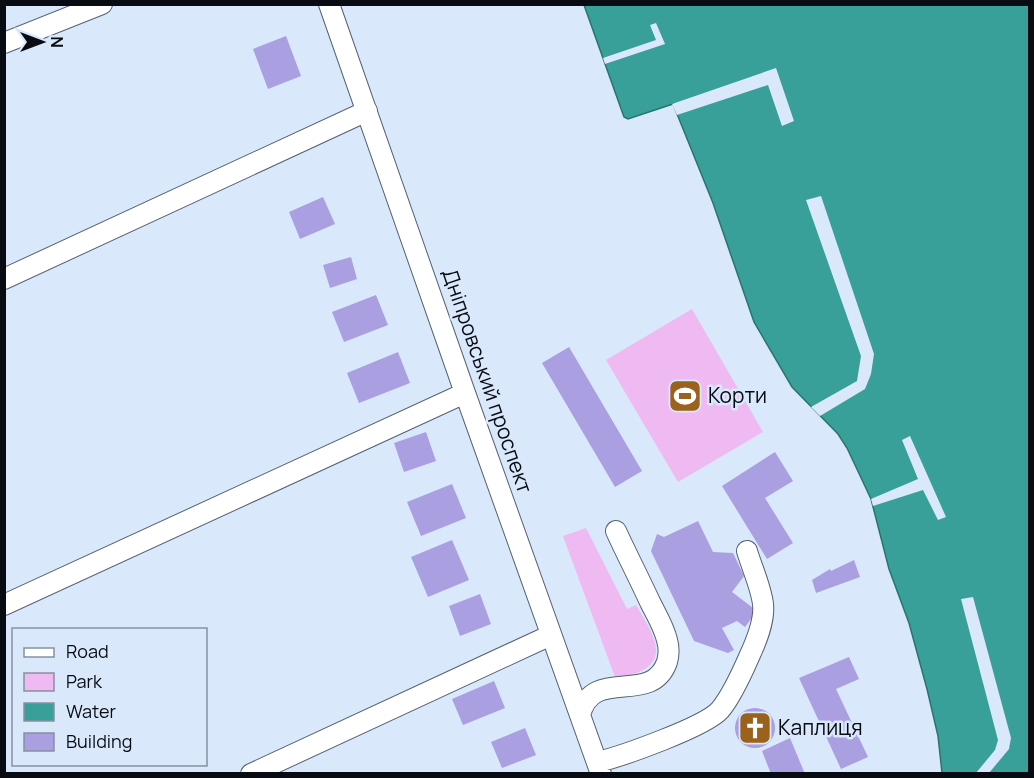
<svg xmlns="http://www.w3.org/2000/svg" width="1034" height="778" viewBox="0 0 1034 778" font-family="Manrope,sans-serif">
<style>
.green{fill:#eebaf1}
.water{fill:#38a098;stroke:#2a7470;stroke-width:1.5}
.pier{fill:#dae8fc}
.building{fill:#a99fe1}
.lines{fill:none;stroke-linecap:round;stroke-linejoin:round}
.minor-casing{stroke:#546171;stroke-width:22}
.minor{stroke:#fff;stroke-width:20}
.labels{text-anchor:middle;stroke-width:5;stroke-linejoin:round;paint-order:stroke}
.street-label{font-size:21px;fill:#080c12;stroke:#dae8fc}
.poi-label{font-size:21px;fill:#080c12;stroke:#dae8fc;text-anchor:start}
</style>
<rect width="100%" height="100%" fill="#dae8fc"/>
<path class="green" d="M692,309L763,432L678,482L606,360Z
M586,528L627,609L636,605C647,625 671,655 643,670C634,675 625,677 615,677L563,536Z"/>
<path class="water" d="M584,5H1029V773H942L938,736L927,689L909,623L889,569L871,499L847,448L838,434L792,387L754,322L713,203L673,104L628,119L624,117Z"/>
<path class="pier" d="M656,23L665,44L605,64L603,58L656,40L650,25Z
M776,68L794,121L782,126L768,85L677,115L672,104Z
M821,196L874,354L871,374L865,389L820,416L811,407L857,381L861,356L806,200Z
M910,436L946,517L938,520L923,490L873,506L871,499L918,479L902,440Z
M973,597L1011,738L1009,749L989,773H976L995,750L998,740L961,599Z"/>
<path class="building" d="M286,36L301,76L268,89L253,49Z
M323,197L335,224L300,239L289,212Z
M351,257L357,279L330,288L323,265Z
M376,295L388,325L344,342L332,312Z
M569,347L642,471L615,487L542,363Z
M398,352L410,383L359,403L347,373Z
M426,432L436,461L404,472L394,443Z
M775,452L793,481L765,498L793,543L767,559L722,486Z
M452,484L466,518L421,536L407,502Z
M698,521L713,552L733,553L744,576L732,592L757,611L745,627L737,621L722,628L734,650L728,653L694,641L651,551L657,534L664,537Z
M452,540L469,580L428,597L411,557Z
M854,560L860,577L816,593L812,580L830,569L831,571Z
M480,594L491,624L460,636L449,606Z
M849,657L859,679L836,689L868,757L841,769L799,678Z
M494,681L505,708L463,725L452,699Z
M735 728a20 20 0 1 1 40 0a20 20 0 1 1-40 0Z
M525,728L536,755L502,768L491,742Z
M790,738L805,774H771L762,751Z"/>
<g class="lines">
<g class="minor-casing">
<path id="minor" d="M329,4L465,393L601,774
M4,43L102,4
M4,279L367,111
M4,605L465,393
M580,715C593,665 651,707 667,662C669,655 669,647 667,640C664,627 656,614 650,602C639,578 627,555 616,531
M598,762C622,756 705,727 720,710C731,697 742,673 749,657C756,642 765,621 763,604C761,587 752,568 747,551
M251,774L551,635"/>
</g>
<use href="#minor" class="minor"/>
</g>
<defs>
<g id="stadium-square" transform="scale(1.725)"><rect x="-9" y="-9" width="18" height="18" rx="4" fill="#9a621d" stroke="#dae8fc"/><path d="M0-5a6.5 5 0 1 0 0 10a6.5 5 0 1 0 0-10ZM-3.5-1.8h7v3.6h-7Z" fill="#fff"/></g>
<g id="church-square" transform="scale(1.725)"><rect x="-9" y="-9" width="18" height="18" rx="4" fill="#9a621d" stroke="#dae8fc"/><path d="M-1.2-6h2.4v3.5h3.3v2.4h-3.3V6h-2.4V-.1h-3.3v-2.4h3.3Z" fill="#fff"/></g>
</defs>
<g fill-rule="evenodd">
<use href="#stadium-square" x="685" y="396"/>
<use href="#church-square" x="755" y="728"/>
</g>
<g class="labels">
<g class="street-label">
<text transform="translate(487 381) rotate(71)" y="7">Дніпровський проспект</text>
</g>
<g class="poi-label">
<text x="708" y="403">Корти</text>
<text x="778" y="735">Каплиця</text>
</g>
</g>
<rect width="1034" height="778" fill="none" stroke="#080c12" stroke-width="12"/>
<rect x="12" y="628" width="195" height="138" fill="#dae8fc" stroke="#86909e" stroke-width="1.5"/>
<rect x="24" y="648" width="30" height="9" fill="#ffffff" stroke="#86909e" stroke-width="1.5"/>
<text x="66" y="658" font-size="18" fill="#080c12">Road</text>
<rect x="24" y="673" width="30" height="18" fill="#eebaf1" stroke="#86909e" stroke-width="1.5"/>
<text x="66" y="688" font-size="18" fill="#080c12">Park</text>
<rect x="24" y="703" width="30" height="18" fill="#38a098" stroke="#86909e" stroke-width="1.5"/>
<text x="66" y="718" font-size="18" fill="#080c12">Water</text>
<rect x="24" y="733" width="30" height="18" fill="#a99fe1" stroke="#86909e" stroke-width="1.5"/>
<text x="66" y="748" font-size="18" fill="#080c12">Building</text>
<g transform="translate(42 42) rotate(90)" stroke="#dae8fc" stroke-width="4.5" paint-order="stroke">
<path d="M0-4.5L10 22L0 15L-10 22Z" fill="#080c12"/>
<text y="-9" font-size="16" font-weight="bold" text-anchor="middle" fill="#080c12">N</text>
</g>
</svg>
